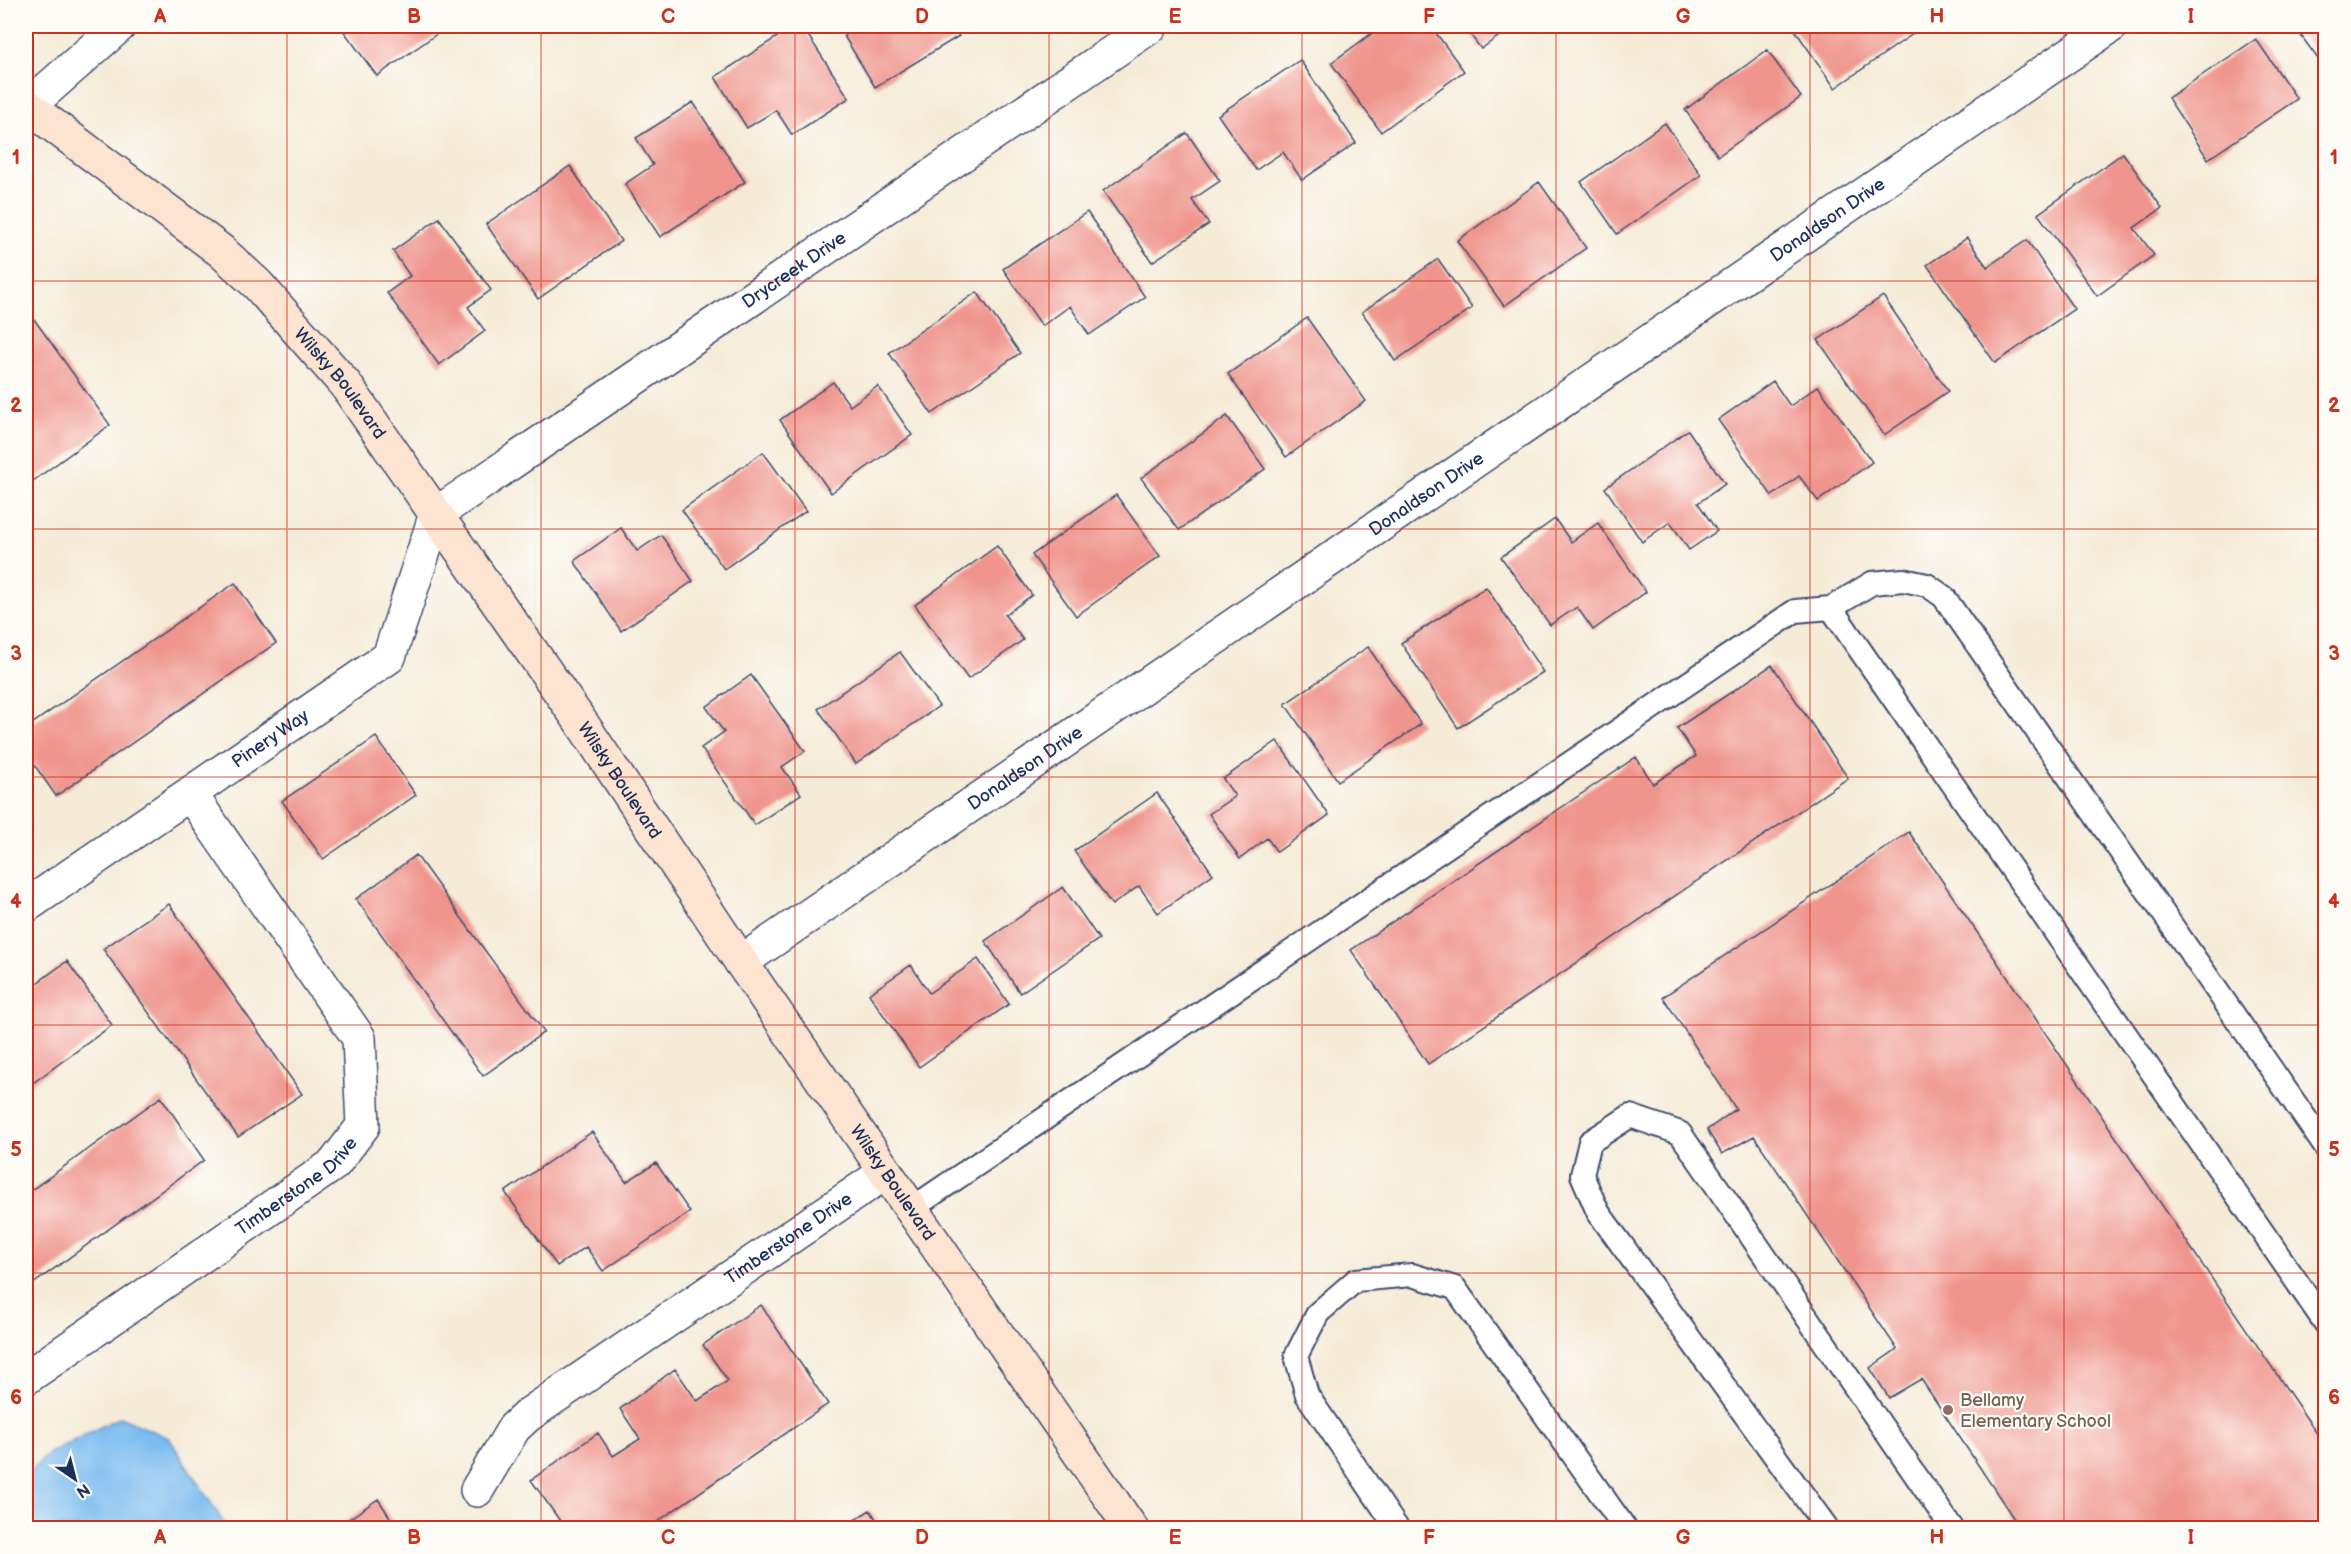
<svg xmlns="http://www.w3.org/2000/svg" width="2351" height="1554" viewBox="0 0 2351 1554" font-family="'Balsamiq Sans',sans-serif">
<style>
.water{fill:#7cbcf0;stroke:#4c76a7;stroke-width:1.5}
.building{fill:#ef958d}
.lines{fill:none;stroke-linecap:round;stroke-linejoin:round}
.service-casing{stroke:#3c4b70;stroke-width:26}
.minor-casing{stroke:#3c4b70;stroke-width:36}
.secondary-casing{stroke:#3c4b70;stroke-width:36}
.service{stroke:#fff;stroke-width:22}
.minor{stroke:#fff;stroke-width:33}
.secondary{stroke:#fde4d1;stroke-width:33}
.grid{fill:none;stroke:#c8321e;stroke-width:1.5;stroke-opacity:0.55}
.education-dot{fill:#8d6e63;stroke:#fdfcf7;stroke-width:2}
.labels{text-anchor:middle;stroke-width:4.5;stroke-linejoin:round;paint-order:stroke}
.street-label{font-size:18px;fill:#1b2f5e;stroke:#fdfcf7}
.education-label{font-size:18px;fill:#785e54;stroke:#fdfcf7;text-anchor:start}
.neatline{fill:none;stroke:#c8321e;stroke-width:2}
.grid-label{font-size:20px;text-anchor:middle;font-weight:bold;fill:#c8321e}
</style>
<rect width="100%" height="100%" fill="#fdfcf7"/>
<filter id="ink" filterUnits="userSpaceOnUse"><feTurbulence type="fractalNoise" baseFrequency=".0167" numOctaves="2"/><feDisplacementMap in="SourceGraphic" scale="12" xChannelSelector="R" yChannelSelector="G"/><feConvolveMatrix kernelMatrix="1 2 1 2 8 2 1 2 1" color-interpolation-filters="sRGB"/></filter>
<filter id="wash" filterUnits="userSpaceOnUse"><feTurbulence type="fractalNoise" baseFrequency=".008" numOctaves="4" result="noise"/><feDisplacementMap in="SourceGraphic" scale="24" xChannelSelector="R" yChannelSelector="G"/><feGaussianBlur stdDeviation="1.35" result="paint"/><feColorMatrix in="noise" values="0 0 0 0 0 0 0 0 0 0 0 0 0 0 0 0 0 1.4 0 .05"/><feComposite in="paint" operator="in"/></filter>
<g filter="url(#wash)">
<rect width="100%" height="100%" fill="#f5ebd7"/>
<path class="water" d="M120,1417L169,1438L227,1528H26V1477L47,1454Z"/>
<g id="blocks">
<path class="building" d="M340,26H448L377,76Z
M794,26H802L849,98L792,135L776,110L747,128L715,77Z
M860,26H952L959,36L875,87L844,36Z
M1382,26H1431L1464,71L1381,132L1331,63Z
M1464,26H1513L1481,49Z
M1792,26H1917L1920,29L1835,88Z
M2294,26H2326V70Z
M2256,39L2297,99L2208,159L2168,98Z
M1767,50L1801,97L1718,156L1685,110Z
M1300,60L1356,143L1302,180L1283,152L1256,170L1218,115Z
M693,102L745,182L660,237L625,184L653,165L636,138Z
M1665,123L1701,175L1617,234L1581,182Z
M1187,133L1220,181L1192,200L1209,224L1152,262L1103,191Z
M2123,153L2162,208L2134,228L2154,255L2097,296L2038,214Z
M570,166L621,241L538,299L486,224Z
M1539,182L1586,248L1504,306L1457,241Z
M1087,212L1145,297L1089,335L1070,306L1042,326L1003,269Z
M439,218L491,290L468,307L485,331L439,365L387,293L410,276L393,251Z
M1967,238L1987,267L2027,240L2074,309L1995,363L1927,265Z
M1438,259L1472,308L1395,361L1362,312Z
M977,292L1020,353L932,414L889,353Z
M1883,296L1948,391L1884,435L1818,340Z
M26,308L110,425L33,481L26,470Z
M1307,318L1366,401L1286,457L1228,374Z
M1773,381L1790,406L1818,386L1872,462L1818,501L1799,476L1772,496L1718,420Z
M833,382L850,406L878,386L912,435L831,493L780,420Z
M1227,416L1265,469L1179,530L1141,478Z
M1688,430L1725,484L1698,503L1717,531L1689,550L1670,522L1642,542L1605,488Z
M763,452L806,511L724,569L682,510Z
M1116,495L1160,556L1076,616L1032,555Z
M1555,519L1571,542L1598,523L1646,592L1593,630L1577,607L1550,625L1501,557Z
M621,528L637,551L661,535L693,581L621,631L574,561Z
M997,546L1032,595L1005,615L1023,640L968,679L915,605Z
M235,583L276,643L56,796L26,753V728Z
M1486,587L1543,672L1458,728L1401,643Z
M1368,647L1421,724L1338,781L1285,704Z
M900,652L939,706L856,764L818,709Z
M1772,665L1848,778L1428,1064L1351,950L1636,757L1653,784L1696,756L1677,728Z
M751,675L805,751L782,767L801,794L755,825L701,748L724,732L706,707Z
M376,737L416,795L323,859L282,801Z
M1277,741L1329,815L1277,852L1267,838L1240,859L1209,814L1235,796L1223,779Z
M1157,793L1213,874L1158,913L1139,886L1112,905L1074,851Z
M1909,832L2326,1447V1528H2020L1921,1379L1889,1398L1870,1368L1897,1349L1754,1136L1722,1154L1707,1130L1736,1109L1663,997Z
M416,855L544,1032L483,1076L356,899Z
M1063,887L1099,939L1020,993L985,941Z
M169,904L302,1094L238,1137L103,949Z
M978,959L1009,1004L919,1067L869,994L911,965L929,993Z
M67,961L112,1025L26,1088V991Z
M161,1097L204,1160L26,1289V1194Z
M592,1132L626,1182L656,1163L690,1212L603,1271L586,1247L557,1266L505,1192Z
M761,1305L828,1404L648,1528H565L531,1480L598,1433L613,1456L640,1439L620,1409L675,1369L697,1401L728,1381L703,1345Z
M378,1499L397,1528H336Z
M870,1510L882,1528H842Z"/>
</g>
</g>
<g filter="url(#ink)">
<use href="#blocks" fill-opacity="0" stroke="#3c4b70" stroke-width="1.5"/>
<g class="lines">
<g class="service-casing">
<path id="service" d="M1831,608L2326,1324
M911,1209L1795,611L1831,608L1872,583L1903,580L1927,585L1944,597L2326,1148
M1397,1528L1307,1395L1296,1356L1318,1313L1356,1280L1412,1275L1455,1288L1625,1528
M1827,1528L1598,1212L1582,1175L1590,1142L1630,1116L1680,1133L1952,1528"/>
</g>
<g class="minor-casing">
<g id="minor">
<path d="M26,108L119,26"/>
<path id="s1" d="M26,906L389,657L436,514L1151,26"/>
<path id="s2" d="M741,962L2111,26"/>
<path id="s3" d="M26,1378L334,1164L363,1126L359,1038L191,795"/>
<path id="s4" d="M477,1490L514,1428L528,1415L886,1172"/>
</g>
</g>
<g class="secondary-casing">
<g id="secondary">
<path id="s5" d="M26,105L221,251L257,284L345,384L583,725L741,962L1131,1528"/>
</g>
</g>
<use href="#service" class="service"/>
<use href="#minor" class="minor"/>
<use href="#secondary" class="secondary"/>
</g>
</g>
<path class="grid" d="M287,26V1528M541,26V1528M795,26V1528M1049,26V1528M1302,26V1528M1556,26V1528M1810,26V1528M2064,26V1528M26,281H2326M26,529H2326M26,777H2326M26,1025H2326M26,1273H2326"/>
<circle class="education-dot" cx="1948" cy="1410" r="6"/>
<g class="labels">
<g class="street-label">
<text dy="6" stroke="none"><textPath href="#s2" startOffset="1316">Donaldson Drive</textPath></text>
<text dy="6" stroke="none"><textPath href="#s1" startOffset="1024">Drycreek Drive</textPath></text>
<text dy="6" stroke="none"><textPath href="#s5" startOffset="422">Wilsky Boulevard</textPath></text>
<text dy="6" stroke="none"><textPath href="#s2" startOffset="830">Donaldson Drive</textPath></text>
<text dy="6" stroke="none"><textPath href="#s1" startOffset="296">Pinery Way</textPath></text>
<text dy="6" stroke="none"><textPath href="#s2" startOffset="344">Donaldson Drive</textPath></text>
<text dy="6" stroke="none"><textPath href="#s5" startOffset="908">Wilsky Boulevard</textPath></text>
<text dy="6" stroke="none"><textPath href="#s5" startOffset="1394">Wilsky Boulevard</textPath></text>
<text dy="6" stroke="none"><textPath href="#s3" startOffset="332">Timberstone Drive</textPath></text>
<text dy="6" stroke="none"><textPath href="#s4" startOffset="406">Timberstone Drive</textPath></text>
</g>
<g class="education-label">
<text x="1960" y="1406">Bellamy<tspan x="1960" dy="21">Elementary School</tspan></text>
</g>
</g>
<rect width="2351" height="1554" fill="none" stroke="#fdfcf7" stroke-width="66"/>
<g transform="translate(75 1479) rotate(145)" stroke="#fdfcf7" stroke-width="4.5" paint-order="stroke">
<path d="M0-4.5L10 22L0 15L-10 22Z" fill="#1b2f5e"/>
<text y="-9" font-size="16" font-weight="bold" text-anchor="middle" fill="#1b2f5e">N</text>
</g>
<rect x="33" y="33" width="2285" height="1488" class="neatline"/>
<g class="grid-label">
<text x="160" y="23">A</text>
<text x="414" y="23">B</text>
<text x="668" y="23">C</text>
<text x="922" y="23">D</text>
<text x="1175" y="23">E</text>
<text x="1429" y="23">F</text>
<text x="1683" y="23">G</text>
<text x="1937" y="23">H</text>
<text x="2191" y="23">I</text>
<text x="16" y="164">1</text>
<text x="2334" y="164">1</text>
<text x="16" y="412">2</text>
<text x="2334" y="412">2</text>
<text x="16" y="660">3</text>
<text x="2334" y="660">3</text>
<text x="16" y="908">4</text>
<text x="2334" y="908">4</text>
<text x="16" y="1156">5</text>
<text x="2334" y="1156">5</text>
<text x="16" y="1404">6</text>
<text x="2334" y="1404">6</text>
<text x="160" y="1544">A</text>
<text x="414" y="1544">B</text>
<text x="668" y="1544">C</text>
<text x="922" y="1544">D</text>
<text x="1175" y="1544">E</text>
<text x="1429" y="1544">F</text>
<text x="1683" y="1544">G</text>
<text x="1937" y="1544">H</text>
<text x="2191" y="1544">I</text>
</g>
</svg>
